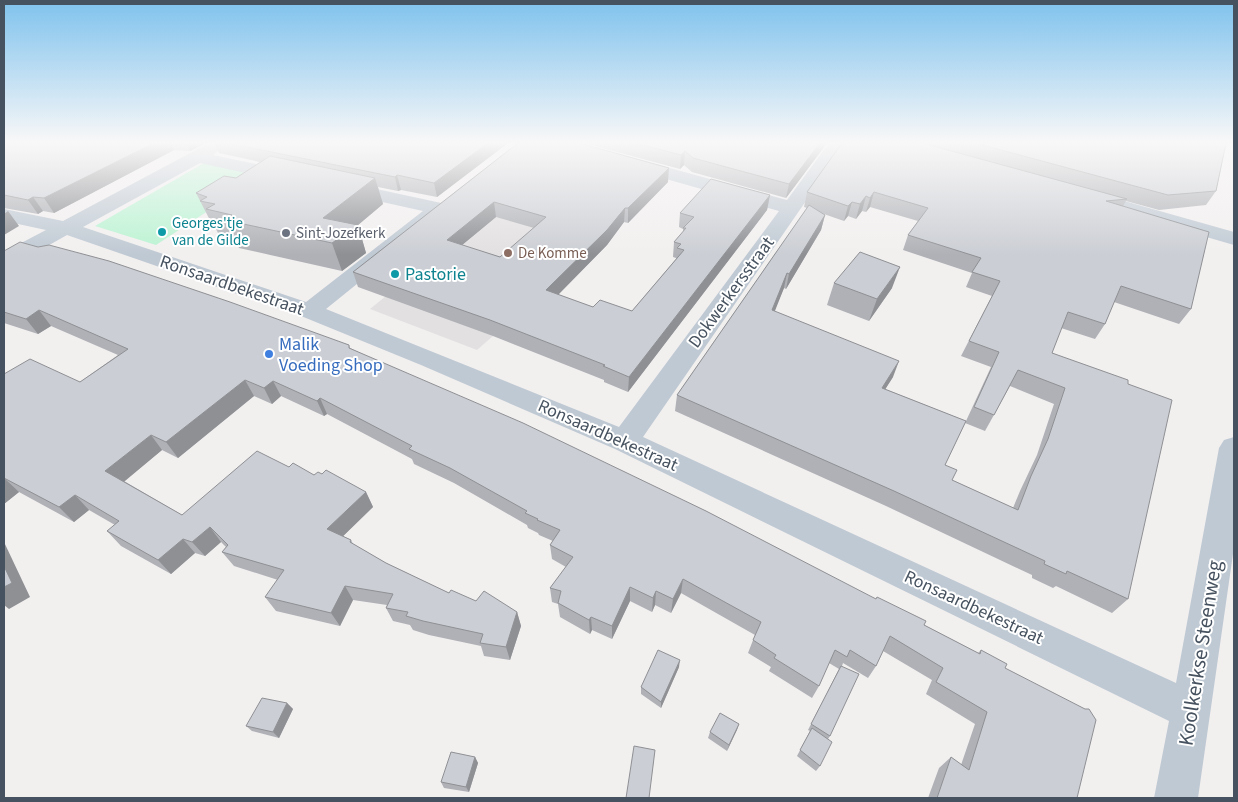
<svg xmlns="http://www.w3.org/2000/svg" width="1238" height="802" viewBox="0 0 1238 802" font-family="'Source Sans 3',sans-serif">
<style>
.education{fill:#e3e0e1}
.green{fill:#baf3d2}
.lines{fill:none;stroke-linecap:round;stroke-linejoin:round}
.street{fill:#bfc9d3;fill-rule:evenodd}
.wall{fill:#afb1b6;fill-rule:evenodd}
.shaded-wall{fill:#8e9094}
.building{fill:#cbced4;stroke:#8e9094;fill-rule:evenodd}
.culture-dot{fill:#0f9aa8;stroke:#fff;stroke-width:2}
.worship-dot{fill:#6b7280;stroke:#fff;stroke-width:2}
.education-dot{fill:#8d6e63;stroke:#fff;stroke-width:2}
.shop-dot{fill:#3f7fe0;stroke:#fff;stroke-width:2}
.labels{text-anchor:middle;stroke-width:4;stroke-linejoin:round;paint-order:stroke}
.far-culture-label{font-size:15px;fill:#0d838f;stroke:#fff;text-anchor:start}
.far-worship-label{font-size:15px;fill:#5b616d;stroke:#fff;text-anchor:start}
.far-education-label{font-size:15px;fill:#785e54;stroke:#fff;text-anchor:start}
.culture-label{font-size:18px;fill:#0d838f;stroke:#fff;text-anchor:start}
.street-label{font-size:18px;fill:#46525f;stroke:#fff}
.shop-label{font-size:18px;fill:#366cbe;stroke:#fff;text-anchor:start}
.near-street-label{font-size:21px;fill:#46525f;stroke:#fff}
</style>
<rect width="100%" height="100%" fill="#f2efef"/>
<path class="education" d="M557,181L493,336L477,350L370,309L462,234Z"/>
<path class="green" d="M204,163L263,175L156,245L95,226Z"/>
<g class="lines">
<path class="street" d="M213,143L219,144L222,148L213,155L294,172L296,176L294,180L287,182L200,163L83,227L306,302L423,211L337,192L334,188L337,184L344,182L446,204L449,208L446,212L326,309L619,427L779,211L553,147L551,143H578L787,200L829,143H846L643,437L1176,683L1219,448L1224,440L1234,437V547L1198,798H1154L1169,721L615,449L421,365L301,316L67,235L12,266L4,268V252L46,230L4,221V209L63,221L207,144Z
M1096,193L1234,232V245L1089,203L1086,199L1089,195Z"/>
</g>
<path class="wall" d="M4,143H206L190,151L174,150L54,213L43,211L38,214L4,208Z
M214,143H508L437,197L401,190L398,191L378,187L383,204L358,225L366,253L342,271L239,248L235,240L220,237L216,229L214,228L196,193L236,178L260,162L219,153Z
M518,143L668,182L628,223L624,222L607,245L558,295L593,307L632,311L676,259V258L673,257L674,242L683,232V229L679,227L680,213L770,195L767,210L628,392L604,382V380L493,336L358,287L353,272ZM496,217L534,228L500,257L462,245Z
M584,143H827L786,198L692,172L684,165L680,169Z
M842,143H1104L1107,144L1228,143L1225,149L1216,191L1206,205L1159,210L1126,201L1123,206L1191,309L1179,324L1114,302L1105,324L1095,339L1061,328L1052,353L1128,384V599L1112,613L1056,586L1053,588L1032,578V575L886,506L675,411L677,395L807,208L804,207L807,192ZM870,207L918,221L908,235L903,250L972,273L966,287L992,296L961,356L991,367L966,421L885,389L893,377L774,311L784,288L786,289L821,230L825,215L821,213L844,221L848,216L856,219L862,211L866,212ZM1010,386L1054,404L1037,455L1020,491L1013,508L952,480L945,465L965,423L985,431Z
M4,251L349,345L350,348L924,625L978,653L981,650L1005,668L1077,798H928L939,768L951,757L961,765L975,724L926,694L932,680L883,651L876,666L868,678L843,663L842,666L830,736L828,739L820,766L816,771L797,756L810,731L808,730L839,669L829,663L819,686L812,698L769,671L771,667L748,653L755,635L681,593L671,613L655,605L652,612L630,601L612,639L592,630L590,634L560,617L558,604L552,602L550,588L566,567L552,559L550,545L553,541L539,535L538,533L528,528L527,525L454,483L414,464L412,459L327,414L324,416L281,396L272,404L254,396L178,458L162,450L124,481L182,515L289,467L314,475L322,474L366,492L373,507L343,536L351,540L353,544L386,563L449,593L476,601L517,612L521,626L510,660L484,656L481,646L429,635L413,630L410,625L393,621L386,608L387,605L353,600L340,626L276,611L265,597L278,580L234,566L222,552L226,547L221,542L205,556L195,553L171,574L121,546L107,531L115,525L89,510L74,522L19,492L4,504V374L80,382L118,355L51,326L38,334L4,323Z
M834,283L892,288L869,321L827,305Z
M679,667L661,708L641,694V687Z
M287,703L293,709L279,738L252,731L246,726Z
M739,724L727,751L708,738L710,732Z
M475,757L478,763L469,792L444,788L441,782Z"/>
<path class="shaded-wall" d="M154,143H171L174,150L54,213L44,198Z
M186,143H206L190,151Z
M488,143H508L437,197L434,183Z
M820,143H827L786,198L789,184Z
M685,151L684,165L680,169L681,155Z
M669,168L668,182L628,223V208Z
M397,175L401,190L398,191L395,177Z
M375,178L383,204L358,225L366,253L342,271L323,218Z
M874,192L870,207L866,212L870,198Z
M770,195L767,210L628,392L629,377Z
M866,196L862,211L856,219L860,204Z
M33,197L43,211L38,214L28,200Z
M494,202L496,217L450,255L447,240Z
M852,202L848,216L844,221L848,206Z
M625,208L624,222L607,245L548,305L546,290Z
M8,211L19,226L4,235V214Z
M825,215L821,230L786,289L789,274Z
M900,267L892,288L869,321L877,299Z
M787,273L784,288L769,326L772,310Z
M39,310L51,326L38,334L26,319Z
M899,361L893,377L876,404L882,388Z
M245,380L254,396L178,458L166,442Z
M273,381L281,396L272,404L264,388Z
M320,398L327,414L324,416L317,401Z
M151,435L162,450L119,486L105,471Z
M4,478L19,492L4,504Z
M366,492L373,507L335,544L327,529Z
M75,495L89,510L74,522L59,507Z
M210,527L221,542L205,556L192,542Z
M183,539L195,553L171,574L158,560Z
M4,542L30,597L9,609L4,605Z
M683,579L681,593L671,613L673,599Z
M345,586L353,600L340,626L331,613Z
M630,587V601L612,639V626Z
M656,591L655,605L652,612L653,598Z
M517,612L521,626L510,660L506,647Z
M591,617L592,630L590,634L589,620Z
M680,660L679,667L661,708V702Z
M287,703L293,709L279,738L273,732Z
M739,724L737,730L727,751L729,745Z
M475,757L478,763L469,792L466,787Z"/>
<path class="building" d="M4,143H154L44,198L33,197L28,200L4,195Z
M227,143H488L434,183L397,175L395,177Z
M518,143H579L669,168L628,208H625L607,230L546,290L593,307L600,300L632,311L684,250L677,248L681,244L674,242L686,228H683L694,217L680,213L711,179L770,195L629,377L603,366L605,365L490,320L353,272ZM494,202L546,217L500,257L447,240Z
M635,143H820L789,184L693,158L685,151L681,155Z
M842,143H922L1127,199L1106,201L1209,232L1191,309L1121,286L1105,324L1068,312L1052,353L1128,380V384L1172,400L1128,599L1067,571L1066,574L1044,564L1045,561L894,491L677,395L809,205L825,215L789,274L787,273L772,310L899,361L882,388L966,421L945,465L957,470L952,480L1018,510L1031,476L1048,439L1065,388L1018,370L994,415L974,407L999,352L969,341L1000,281L972,272L981,258L908,235L928,208L874,192L870,198L866,196L860,204L852,202L848,206L807,192Z
M975,143H1104L1107,144L1108,143H1228V144L1226,143L1216,191L1168,195Z
M270,156L375,178L323,218L358,225L332,243L225,220L232,215L206,209L215,204L200,201L207,197L196,193L224,176L236,178Z
M20,242L38,247L49,245L109,261L230,302L349,345V348L523,423L706,511L876,599L877,597L926,621L924,625L980,654L981,650L1007,664L1005,668L1085,709H1089L1096,720L1077,798H937L951,757L969,770L987,712L936,682L943,668L890,636L876,666L850,650L847,657L835,650L819,686L774,658L776,655L753,640L761,622L683,579L673,599L656,591L653,598L630,587L612,626L591,617L589,620L558,603L561,591L550,588L573,557L550,545L560,530L537,520L538,519L525,513L527,511L450,468L409,449L412,446L320,398L317,401L273,381L264,388L245,380L166,442L151,435L105,471L182,515L257,451L289,467L293,463L314,475L318,472L322,474L326,470L366,492L327,529L351,540L350,542L386,563L449,593L451,590L476,601L484,591L517,612L506,647L480,643L483,634L423,621L406,616L408,612L386,608L393,594L345,586L331,613L265,597L284,570L222,552L228,545L210,527L192,542L183,539L158,560L107,531L119,521L75,495L59,507L4,478V374L30,359L80,382L128,349L39,310L26,319L4,312V251Z
M860,252L900,267L877,299L834,283Z
M4,566L12,583L4,587Z
M658,650L680,660L661,702L641,687Z
M841,666L859,674L830,736L811,724Z
M262,698L287,703L273,732L246,726Z
M720,713L739,724L729,745L710,732Z
M812,728L832,742L820,766L800,750Z
M634,746L655,750L649,798H626Z
M451,752L475,757L466,787L441,782Z"/>
<linearGradient id="sky" x2="0" y2="1"><stop stop-color="#7fc2ed"/><stop offset="0.56" stop-color="#f9f8f8"/><stop offset="1" stop-color="#f9f8f8" stop-opacity="0"/></linearGradient>
<rect width="1238" height="255" fill="url(#sky)"/>
<g class="culture-dot">
<circle cx="162" cy="232" r="5"/>
<circle cx="395" cy="274" r="5"/>
</g>
<circle class="worship-dot" cx="286" cy="233" r="5"/>
<circle class="education-dot" cx="508" cy="253" r="5"/>
<circle class="shop-dot" cx="269" cy="354" r="5"/>
<g class="labels">
<g class="far-culture-label">
<text x="172" y="228">Georges'tje<tspan x="172" dy="17">van de Gilde</tspan></text>
</g>
<g class="far-worship-label">
<text x="296" y="238">Sint-Jozefkerk</text>
</g>
<g class="far-education-label">
<text x="518" y="258">De Komme</text>
</g>
<g class="culture-label">
<text x="405" y="280">Pastorie</text>
</g>
<g class="street-label">
<text transform="translate(232 285) rotate(19)" y="6">Ronsaardbekestraat</text>
<text transform="translate(731 292) rotate(-54)" y="6">Dokwerkersstraat</text>
<text transform="translate(608 435) rotate(24)" y="6">Ronsaardbekestraat</text>
<text transform="translate(974 607) rotate(25)" y="6">Ronsaardbekestraat</text>
</g>
<g class="shop-label">
<text x="279" y="350">Malik<tspan x="279" dy="21">Voeding Shop</tspan></text>
</g>
<g class="near-street-label">
<text transform="translate(1200 653) rotate(-81)" y="7">Koolkerkse Steenweg</text>
</g>
</g>
<rect width="1238" height="802" fill="none" stroke="#46525f" stroke-width="10"/>
</svg>
